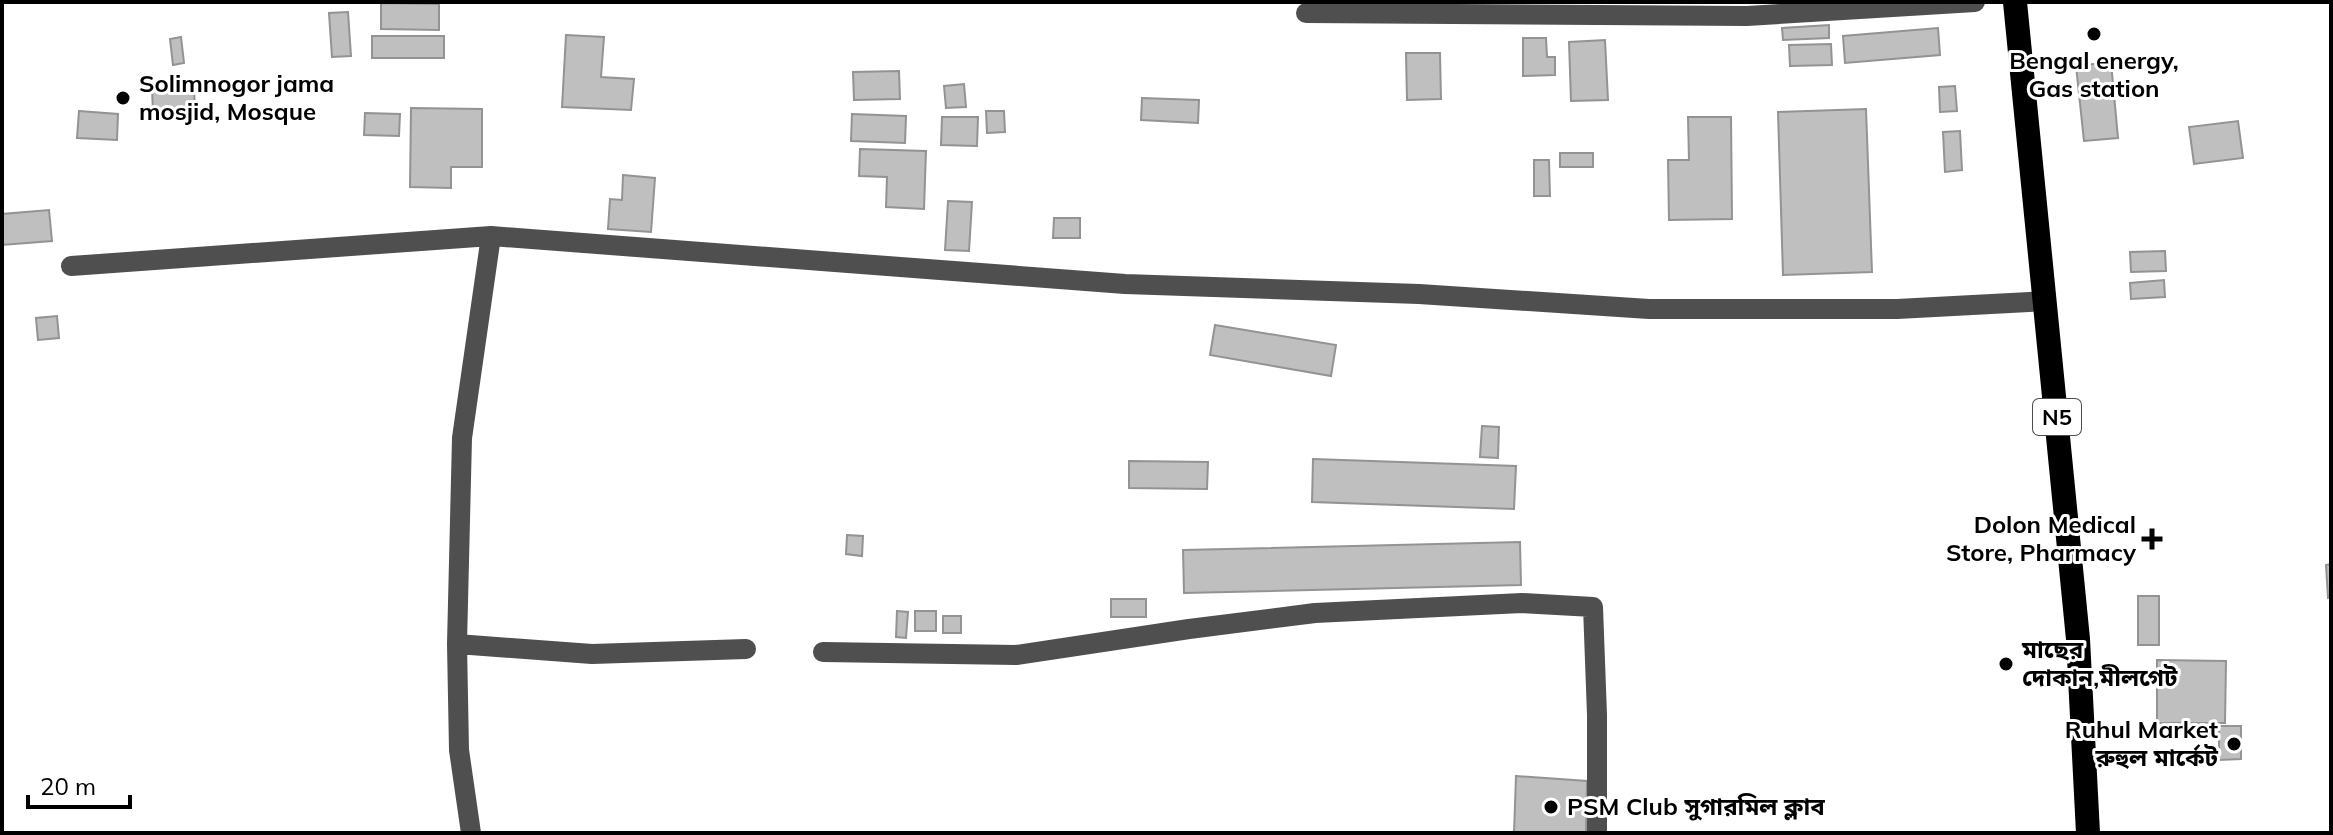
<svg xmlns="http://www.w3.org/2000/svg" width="2333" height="835" viewBox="0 0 2333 835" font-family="Mulish,'Noto Sans Bengali',sans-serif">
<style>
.building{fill:#bfbfbf;stroke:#939393;stroke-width:2}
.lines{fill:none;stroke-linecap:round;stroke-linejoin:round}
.minor{stroke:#4f4f4f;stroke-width:20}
.highway{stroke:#000;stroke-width:24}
.poi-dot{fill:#000;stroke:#fff;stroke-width:3}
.labels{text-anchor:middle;stroke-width:6;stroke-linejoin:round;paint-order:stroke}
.shield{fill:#fff;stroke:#4c4c4c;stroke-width:2}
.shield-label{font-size:22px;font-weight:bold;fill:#000}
.poi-label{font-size:24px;font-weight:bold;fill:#000;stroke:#fff;text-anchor:start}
</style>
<rect width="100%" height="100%" fill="#fff"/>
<path class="building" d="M381,3L439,4V30L381,29Z
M348,12L351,56L332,57L329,13Z
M1829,25V38L1783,40L1782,28Z
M1938,28L1940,55L1845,63L1843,36Z
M566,35L604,37L601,77L634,79L631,110L562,107Z
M372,36H444V58H372Z
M181,37L184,63L173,65L170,39Z
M1523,38H1546L1547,57H1555V75L1523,76Z
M1605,40L1608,100L1571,101L1569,42Z
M1831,44L1832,65L1790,66L1789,45Z
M1406,53H1440L1441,99L1407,100Z
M2111,62L2118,138L2084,141L2076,66Z
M899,71L900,99L854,100L853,72Z
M964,84L966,107L946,108L944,86Z
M1955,86L1957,111L1940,112L1939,87Z
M194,89L195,108L153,110L152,91Z
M1142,98L1199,100L1198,123L1141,120Z
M411,108L482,109V167H451V188L410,187Z
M1866,109L1872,272L1783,275L1778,112Z
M79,111L118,114L117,140L77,138Z
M986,111H1004L1005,132L987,133Z
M365,113L400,114L399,136L364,135Z
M852,114L906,116L905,143L851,141Z
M942,117H978L977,146L941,145Z
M1688,117H1731L1732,219L1669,220L1668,160H1689Z
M2238,121L2243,158L2194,164L2189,127Z
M1960,131L1962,170L1945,172L1943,132Z
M860,149L926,151L924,209L886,207L887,177L859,176Z
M1560,153H1593V167H1560Z
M1534,160H1549L1550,196H1534Z
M623,175L655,178L651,232L608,229L610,199L622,200Z
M948,201L972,202L969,251L945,250Z
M49,210L52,241L2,245V214Z
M1054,218H1080V238H1053Z
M2165,251L2166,271L2131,272L2130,252Z
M2164,280L2165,297L2131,299L2130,283Z
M57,316L59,338L38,340L36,318Z
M1215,325L1336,345L1331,376L1210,355Z
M1482,426L1499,427L1498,458L1480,457Z
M1313,459L1516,466L1514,509L1312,502Z
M1129,461L1208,462L1207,489L1129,488Z
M847,535L863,536L862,556L846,554Z
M1520,542L1521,585L1184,593L1183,550Z
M2331,564V597L2328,598L2326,565Z
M2138,596H2159V645H2138Z
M1111,599H1146V617H1111Z
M897,611L908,612L906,638L896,637Z
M915,611H936V631H915Z
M943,616H961V633H943Z
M2157,660L2226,661L2225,723H2157Z
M2219,726H2241V759L2219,760Z
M1516,776L1587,781L1586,833H1514Z"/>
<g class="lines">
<path class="minor" d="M1306,13L1747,16L1975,2
M71,266L491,236
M457,644L592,654L746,649
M823,652L1016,655L1189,629L1315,613L1522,603L1593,607L1597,715V833
M471,833L459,750L457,644L462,438L491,236L1125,284L1419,294L1649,309H1897L2046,301"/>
<path class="highway" d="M2015,2L2078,639L2088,833"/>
</g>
<g class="poi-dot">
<circle cx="2094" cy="34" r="8"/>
<circle cx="123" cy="98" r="8"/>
<path d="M2148 527h8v8h8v8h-8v8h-8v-8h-8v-8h8z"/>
<circle cx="2006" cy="664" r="8"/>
<circle cx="2234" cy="744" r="8"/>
<circle cx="1551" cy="807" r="8"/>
</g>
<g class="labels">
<rect class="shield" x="2033" y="399" width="48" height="36" rx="6"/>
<g class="shield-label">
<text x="2057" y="425">N5</text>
</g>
<g class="poi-label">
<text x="2094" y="69" text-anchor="middle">Bengal energy,<tspan x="2094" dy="28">Gas station</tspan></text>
<text x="139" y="92">Solimnogor jama<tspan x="139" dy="28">mosjid, Mosque</tspan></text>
<text x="2136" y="533" text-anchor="end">Dolon Medical<tspan x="2136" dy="28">Store, Pharmacy</tspan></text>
<text x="2022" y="658">মাছের<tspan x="2022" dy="28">দোকান,মীলগেট</tspan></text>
<text x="2218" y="738" text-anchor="end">Ruhul Market<tspan x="2218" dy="28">রুহুল মার্কেট</tspan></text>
<text x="1567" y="815">PSM Club সুগারমিল ক্লাব</text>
</g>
</g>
<rect width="2333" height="835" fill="none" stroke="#000000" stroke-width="8"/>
<path d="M28 795v12h102v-12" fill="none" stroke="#000000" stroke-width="4"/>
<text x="40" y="795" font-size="24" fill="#000000" stroke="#ffffff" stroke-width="6" paint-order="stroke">20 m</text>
</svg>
